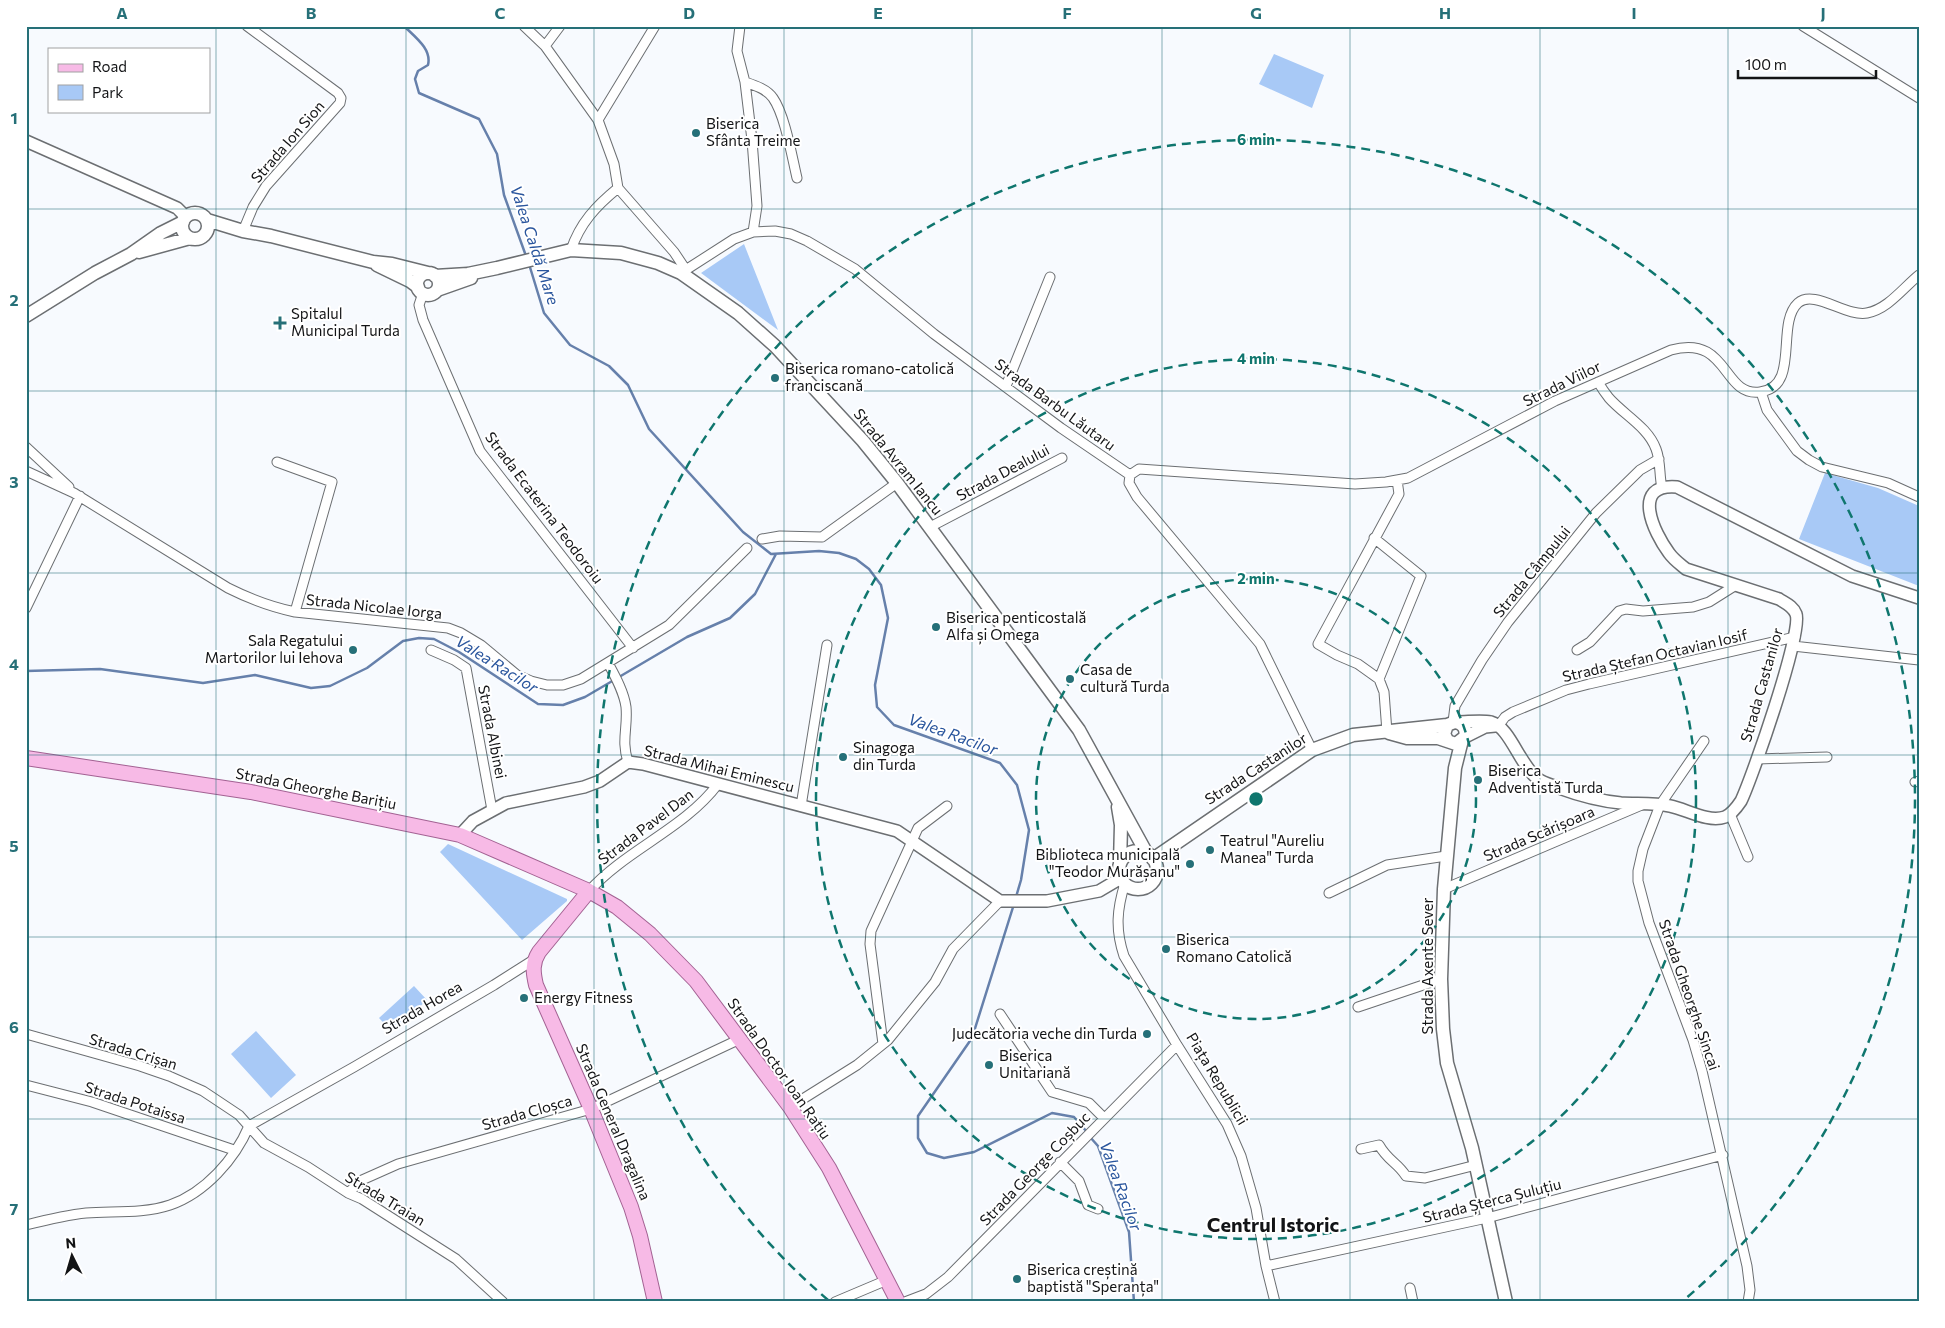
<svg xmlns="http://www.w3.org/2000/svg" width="1945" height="1328" viewBox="0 0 1945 1328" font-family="Commissioner,sans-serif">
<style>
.green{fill:#a8c9f6}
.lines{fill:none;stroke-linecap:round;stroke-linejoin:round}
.stream{stroke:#6680ab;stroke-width:2.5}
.minor-casing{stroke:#6c6f72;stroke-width:11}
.tertiary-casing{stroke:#6c6f72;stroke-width:14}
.secondary-casing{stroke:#6c6f72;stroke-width:15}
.primary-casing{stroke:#a36293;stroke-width:16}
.minor{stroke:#fff;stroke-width:9}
.tertiary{stroke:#fff;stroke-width:11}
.secondary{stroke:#fff;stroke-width:12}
.primary{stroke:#f7bae6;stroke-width:14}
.grid{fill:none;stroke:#267078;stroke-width:1;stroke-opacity:0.55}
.ring{fill:none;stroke:#0f766e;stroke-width:2.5;stroke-dasharray:9 6}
.poi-dot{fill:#267078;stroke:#fff;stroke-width:2}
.labels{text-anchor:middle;stroke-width:4;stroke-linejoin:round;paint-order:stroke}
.poi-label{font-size:15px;fill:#131416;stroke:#fff;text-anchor:start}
.street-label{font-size:15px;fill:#131416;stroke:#fff}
.water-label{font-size:16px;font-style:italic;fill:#29559d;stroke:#fff}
.district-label{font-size:20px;font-weight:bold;fill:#131416;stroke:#fff}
.centre{fill:#0f766e;stroke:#fff;stroke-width:2.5}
.ring-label{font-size:15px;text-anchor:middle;font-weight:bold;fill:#0f766e;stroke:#fff;stroke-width:4;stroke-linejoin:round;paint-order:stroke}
.neatline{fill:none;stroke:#267078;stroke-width:2}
.grid-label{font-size:16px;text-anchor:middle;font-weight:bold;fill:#267078}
</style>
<rect width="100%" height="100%" fill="#f7fafe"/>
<path class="green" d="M1274,54L1324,75L1312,108L1259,84Z
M744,244L778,330L701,273Z
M1825,473L1878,488L1919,506V586L1799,539Z
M448,844L567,899V901L522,940L440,852Z
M414,986L427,1000L392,1032L379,1018Z
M256,1031L296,1075L271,1098L231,1054Z"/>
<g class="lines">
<path class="stream" d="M404,26C415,37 432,49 428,65L418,71L415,79L419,93L479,119L497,154L504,195L526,256
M529,264L544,313L570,345L609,366L628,385L649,429L743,532L771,554L819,551L839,553L856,559L869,569L881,585L888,618L875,685L877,707L894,725L1000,763L1017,785L1029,830L1021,880L1016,897
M26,671L100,669L203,683L255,675L311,688L330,686L367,668L403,641L419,638L434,639L459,652L538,704L563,705L585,697L614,680
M619,677L687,637L730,618L755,594L776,554
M1014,904L972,1038L918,1116V1138L927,1153L944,1158L974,1152L1052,1113L1074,1117L1087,1132
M1090,1137L1098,1146L1129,1232L1134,1302"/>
<g class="minor-casing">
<path id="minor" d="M524,26L545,46L598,120L614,164L618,188L674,252L686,270
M740,26L737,51L745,82L752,140L757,206L753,232
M1803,26L1919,98
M545,46L560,26
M745,82C754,85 767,89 773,98C785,115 792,157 797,178
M598,120L655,26
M243,231L253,207L266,186L340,103L341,98L338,93L247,26
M571,250C580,223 596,206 618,188
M681,273L734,239L753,232L775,231L791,234L807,241L855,269L934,334L1061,428L1130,475
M423,293L419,305L423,320L480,451L633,648
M1598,382C1601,387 1605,393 1609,398C1624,415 1648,427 1656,449C1661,462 1659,475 1662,488
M1006,386L1050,277
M1761,392L1767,410L1797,451L1809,460L1822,467L1888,483L1919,497
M26,447L69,487
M277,462L332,482L295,612
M26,471L74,493L228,588C250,599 271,607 295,612L448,628L461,633L481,645L517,675L531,681L547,685H563L581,679L669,625L747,548
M1130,475L1139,469L1355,484L1386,482L1408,478L1555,401L1671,350C1729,334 1722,397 1760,392C1801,387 1775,324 1798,303C1814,289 1846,317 1867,313C1888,309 1903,288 1919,275
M1130,475L1129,483L1137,497L1260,644L1312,750
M930,527L1062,458
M1374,538L1421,576L1379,679L1384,692L1387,732
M762,539L780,536L822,537L897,483
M26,608L80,496
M1793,646L1919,660
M431,650L454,660L466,668L492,810
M1577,650L1590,642L1619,611L1626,609L1643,611L1693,607L1709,602L1736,585
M608,663C615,676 624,692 626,707C628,728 621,740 628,762
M1379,679L1358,664L1337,655L1318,644L1399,494L1397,480
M1453,722L1455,706L1482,660L1508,622L1596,513L1640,470L1659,459
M1499,725L1505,717L1513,712L1566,690L1589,684L1795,637
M1704,741L1660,805L1643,849L1638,871V881L1649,923L1693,1040L1702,1071L1747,1266L1750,1290L1748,1302
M1757,759L1827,757
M1915,782L1919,781
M801,806L827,645
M1730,814L1748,857
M1125,883C1117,909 1115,929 1124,956L1177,1045L1227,1124L1241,1156L1256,1208L1266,1266L1275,1302
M1444,889L1644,804
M589,891C627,849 684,829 718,784
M1329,893L1387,865L1446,856
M1358,1007L1441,979
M1000,1014L1052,1092L1089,1103L1104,1118
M26,1034L140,1066L169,1076L203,1091L239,1115L264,1143L308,1167L348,1193L362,1199L456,1259L503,1302
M883,1044L870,944L871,931L918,828L947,806
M26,1085L92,1102L234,1150
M790,1107L857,1065L888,1040L935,982L953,949L1000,901
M249,1126L354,1067L494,985L535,959
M1361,1149L1379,1145C1388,1161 1397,1162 1406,1176L1425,1178L1476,1165
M1060,1162L1079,1181L1088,1205L1098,1209
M348,1193L362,1180L398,1164L591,1109L740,1039
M26,1225C46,1220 66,1215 86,1213C114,1211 143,1214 170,1205C205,1193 235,1159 249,1126
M1266,1266L1487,1218L1723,1155
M1410,1288L1413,1302
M835,1302L887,1280
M905,1302L926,1294L948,1277L1177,1045"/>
</g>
<g class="tertiary-casing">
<path id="tertiary" d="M26,141L177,208L186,217
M1457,722C1468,722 1481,720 1491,722C1510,727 1520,766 1538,779C1543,783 1552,785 1559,788C1578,795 1600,801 1621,803C1637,804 1654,803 1670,806C1686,809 1708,823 1725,817C1732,814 1737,807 1741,801C1752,778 1803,632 1796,614C1793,606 1785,603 1779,599L1686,569C1680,564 1674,560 1669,553C1654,533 1630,483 1677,487L1852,576L1919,598
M1465,737L1485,727L1495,726
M460,835L473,821L506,803L584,787L600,781L628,762L643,764L897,831L1000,901H1047L1099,891L1121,878"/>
</g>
<g class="secondary-casing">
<path id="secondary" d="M182 226a13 13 0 1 1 26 0a13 13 0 1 1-26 0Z
M207,220L243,231L271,236L373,262L392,264L428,273
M139,252L190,238
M377,265L410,281L418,287
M417 284a11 11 0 1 1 22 0a11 11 0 1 1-22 0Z
M435,276L468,274L497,268L571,250L621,253L658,263L681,273L738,313L775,346L863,441L897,483L1079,730L1147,854
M437,290L471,278
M26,316L95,273L131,254L161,233L183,222
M1389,733L1407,738H1438L1456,744L1465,737C1467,729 1463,723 1455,722L1447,725L1444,734L1447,740
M1462,740L1455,768L1444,889L1441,979L1443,1029L1447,1063L1472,1148L1506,1302
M1118,807L1121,825L1120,864
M1119 870a19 19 0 1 1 38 0a19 19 0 1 1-38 0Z
M1153,859L1312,750L1353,735L1447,725"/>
</g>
<g class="primary-casing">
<path id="primary" d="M26,758L251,792L460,835L589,891L617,907L650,934L696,981L790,1107L829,1168L898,1302
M589,891L539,952C532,963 533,972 536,985L591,1109L631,1207L640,1236L655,1302"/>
</g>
<use href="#minor" class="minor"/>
<use href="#tertiary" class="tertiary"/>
<use href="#secondary" class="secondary"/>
<use href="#primary" class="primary"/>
</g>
<path class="grid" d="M216,26V1302M406,26V1302M594,26V1302M784,26V1302M972,26V1302M1162,26V1302M1350,26V1302M1540,26V1302M1728,26V1302M26,209H1919M26,391H1919M26,573H1919M26,755H1919M26,937H1919M26,1119H1919"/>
<g class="ring">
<circle cx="1256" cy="799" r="220"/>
<circle cx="1256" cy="799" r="440"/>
<path d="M828 1300A659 659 0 1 1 1684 1300"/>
</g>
<g class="poi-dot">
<circle cx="696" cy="133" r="5"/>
<path d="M277.5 315.5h5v5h5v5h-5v5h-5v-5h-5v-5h5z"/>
<circle cx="775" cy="378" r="5"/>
<circle cx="936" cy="627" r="5"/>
<circle cx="353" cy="650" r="5"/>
<circle cx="1070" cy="679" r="5"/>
<circle cx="843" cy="757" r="5"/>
<circle cx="1478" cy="780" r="5"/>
<circle cx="1210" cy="850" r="5"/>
<circle cx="1190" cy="864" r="5"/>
<circle cx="1166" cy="949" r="5"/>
<circle cx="524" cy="998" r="5"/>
<circle cx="1147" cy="1034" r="5"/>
<circle cx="989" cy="1065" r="5"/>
<circle cx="1017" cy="1279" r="5"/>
</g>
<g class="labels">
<g class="poi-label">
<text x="706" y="129">Biserica<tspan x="706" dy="17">Sfânta Treime</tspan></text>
<text x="291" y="319">Spitalul<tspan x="291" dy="17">Municipal Turda</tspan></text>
<text x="785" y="374">Biserica romano-catolică<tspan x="785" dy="17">franciscană</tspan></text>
<text x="946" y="623">Biserica penticostală<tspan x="946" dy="17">Alfa și Omega</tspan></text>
<text x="343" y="646" text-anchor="end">Sala Regatului<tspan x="343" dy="17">Martorilor lui Iehova</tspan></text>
<text x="1080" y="675">Casa de<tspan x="1080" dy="17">cultură Turda</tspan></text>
<text x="853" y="753">Sinagoga<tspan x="853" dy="17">din Turda</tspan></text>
<text x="1488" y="776">Biserica<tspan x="1488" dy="17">Adventistă Turda</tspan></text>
<text x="1220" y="846">Teatrul "Aureliu<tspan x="1220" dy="17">Manea" Turda</tspan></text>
<text x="1180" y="860" text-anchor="end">Biblioteca municipală<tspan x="1180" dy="17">"Teodor Murășanu"</tspan></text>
<text x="1176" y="945">Biserica<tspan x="1176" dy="17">Romano Catolică</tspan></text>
<text x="534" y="1003">Energy Fitness</text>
<text x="1137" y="1039" text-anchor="end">Judecătoria veche din Turda</text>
<text x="999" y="1061">Biserica<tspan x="999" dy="17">Unitariană</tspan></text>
<text x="1027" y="1275">Biserica creștină<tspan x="1027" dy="17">baptistă "Speranța"</tspan></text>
</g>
<g class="street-label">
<text transform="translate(288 142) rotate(-49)" y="5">Strada Ion Sion</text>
<text transform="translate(1562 384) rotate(-26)" y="5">Strada Viilor</text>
<text transform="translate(1055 405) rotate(36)" y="5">Strada Barbu Lăutaru</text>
<text transform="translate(898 462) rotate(51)" y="5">Strada Avram Iancu</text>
<text transform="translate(1003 473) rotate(-28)" y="5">Strada Dealului</text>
<text transform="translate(544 508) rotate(53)" y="5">Strada Ecaterina Teodoroiu</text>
<text transform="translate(1532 572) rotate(-51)" y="5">Strada Câmpului</text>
<text transform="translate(374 607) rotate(6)" y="5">Strada Nicolae Iorga</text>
<text transform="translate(1655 656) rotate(-13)" y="5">Strada Ștefan Octavian Iosif</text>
<text transform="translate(1762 685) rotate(-74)" y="5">Strada Castanilor</text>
<text transform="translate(492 732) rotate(79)" y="5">Strada Albinei</text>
<text transform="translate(719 769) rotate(14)" y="5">Strada Mihai Eminescu</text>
<text transform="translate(1256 769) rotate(-33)" y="5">Strada Castanilor</text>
<text transform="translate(316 789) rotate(11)" y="5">Strada Gheorghe Barițiu</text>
<text transform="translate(646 827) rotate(-37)" y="5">Strada Pavel Dan</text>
<text transform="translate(1539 834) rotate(-23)" y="5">Strada Scărișoara</text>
<text transform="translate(1428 966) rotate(-90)" y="5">Strada Axente Sever</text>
<text transform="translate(1689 995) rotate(71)" y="5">Strada Gheorghe Șincai</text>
<text transform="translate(422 1008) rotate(-30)" y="5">Strada Horea</text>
<text transform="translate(133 1052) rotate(17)" y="5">Strada Crișan</text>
<text transform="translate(779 1069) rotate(55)" y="5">Strada Doctor Ioan Rațiu</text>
<text transform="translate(1217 1079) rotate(59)" y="5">Piața Republicii</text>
<text transform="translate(135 1103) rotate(18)" y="5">Strada Potaissa</text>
<text transform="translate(527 1113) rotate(-16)" y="5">Strada Cloșca</text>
<text transform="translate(613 1122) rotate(67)" y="5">Strada General Dragalina</text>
<text transform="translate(1035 1169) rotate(-46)" y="5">Strada George Coșbuc</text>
<text transform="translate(385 1199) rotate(31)" y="5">Strada Traian</text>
<text transform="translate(1492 1201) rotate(-14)" y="5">Strada Șterca Șuluțiu</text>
</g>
<g class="water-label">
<text transform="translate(535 245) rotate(72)" y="6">Valea Caldă Mare</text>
<text transform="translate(497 664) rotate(32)" y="6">Valea Racilor</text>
<text transform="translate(953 734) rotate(20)" y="6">Valea Racilor</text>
<text transform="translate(1121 1186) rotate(70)" y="6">Valea Racilor</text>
</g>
<g class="district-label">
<text x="1273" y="1232">Centrul Istoric</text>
</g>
</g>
<circle cx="1256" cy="799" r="8" class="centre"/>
<g class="ring-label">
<text x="1256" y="145">6 min</text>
<text x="1256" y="364">4 min</text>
<text x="1256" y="584">2 min</text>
</g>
<rect width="1945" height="1328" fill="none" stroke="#ffffff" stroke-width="55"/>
<rect x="48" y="48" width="162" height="65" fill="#ffffff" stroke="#a1a1a2"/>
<rect x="58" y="64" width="25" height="8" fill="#f7bae6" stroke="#a1a1a2"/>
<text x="92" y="72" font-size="15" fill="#131416">Road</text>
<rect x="58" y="85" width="25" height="15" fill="#a8c9f6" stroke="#a1a1a2"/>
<text x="92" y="98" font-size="15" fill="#131416">Park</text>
<g transform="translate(72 1256) rotate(355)" stroke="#ffffff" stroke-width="4" paint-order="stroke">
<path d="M0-4L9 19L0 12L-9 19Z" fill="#131416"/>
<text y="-8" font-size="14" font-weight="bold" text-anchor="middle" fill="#131416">N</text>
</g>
<path d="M1738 70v8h138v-8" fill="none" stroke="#131416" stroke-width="2.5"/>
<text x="1745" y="70" font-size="15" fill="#131416" stroke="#ffffff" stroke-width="4" paint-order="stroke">100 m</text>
<rect x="28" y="28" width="1890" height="1272" class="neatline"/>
<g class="grid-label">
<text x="122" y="19">A</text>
<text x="311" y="19">B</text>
<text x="500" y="19">C</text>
<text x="689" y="19">D</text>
<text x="878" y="19">E</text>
<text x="1067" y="19">F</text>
<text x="1256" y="19">G</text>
<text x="1445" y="19">H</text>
<text x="1634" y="19">I</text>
<text x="1823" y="19">J</text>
<text x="14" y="124">1</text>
<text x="14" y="306">2</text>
<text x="14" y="488">3</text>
<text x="14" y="670">4</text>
<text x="14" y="852">5</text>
<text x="14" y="1033">6</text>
<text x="14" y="1215">7</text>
</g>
</svg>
